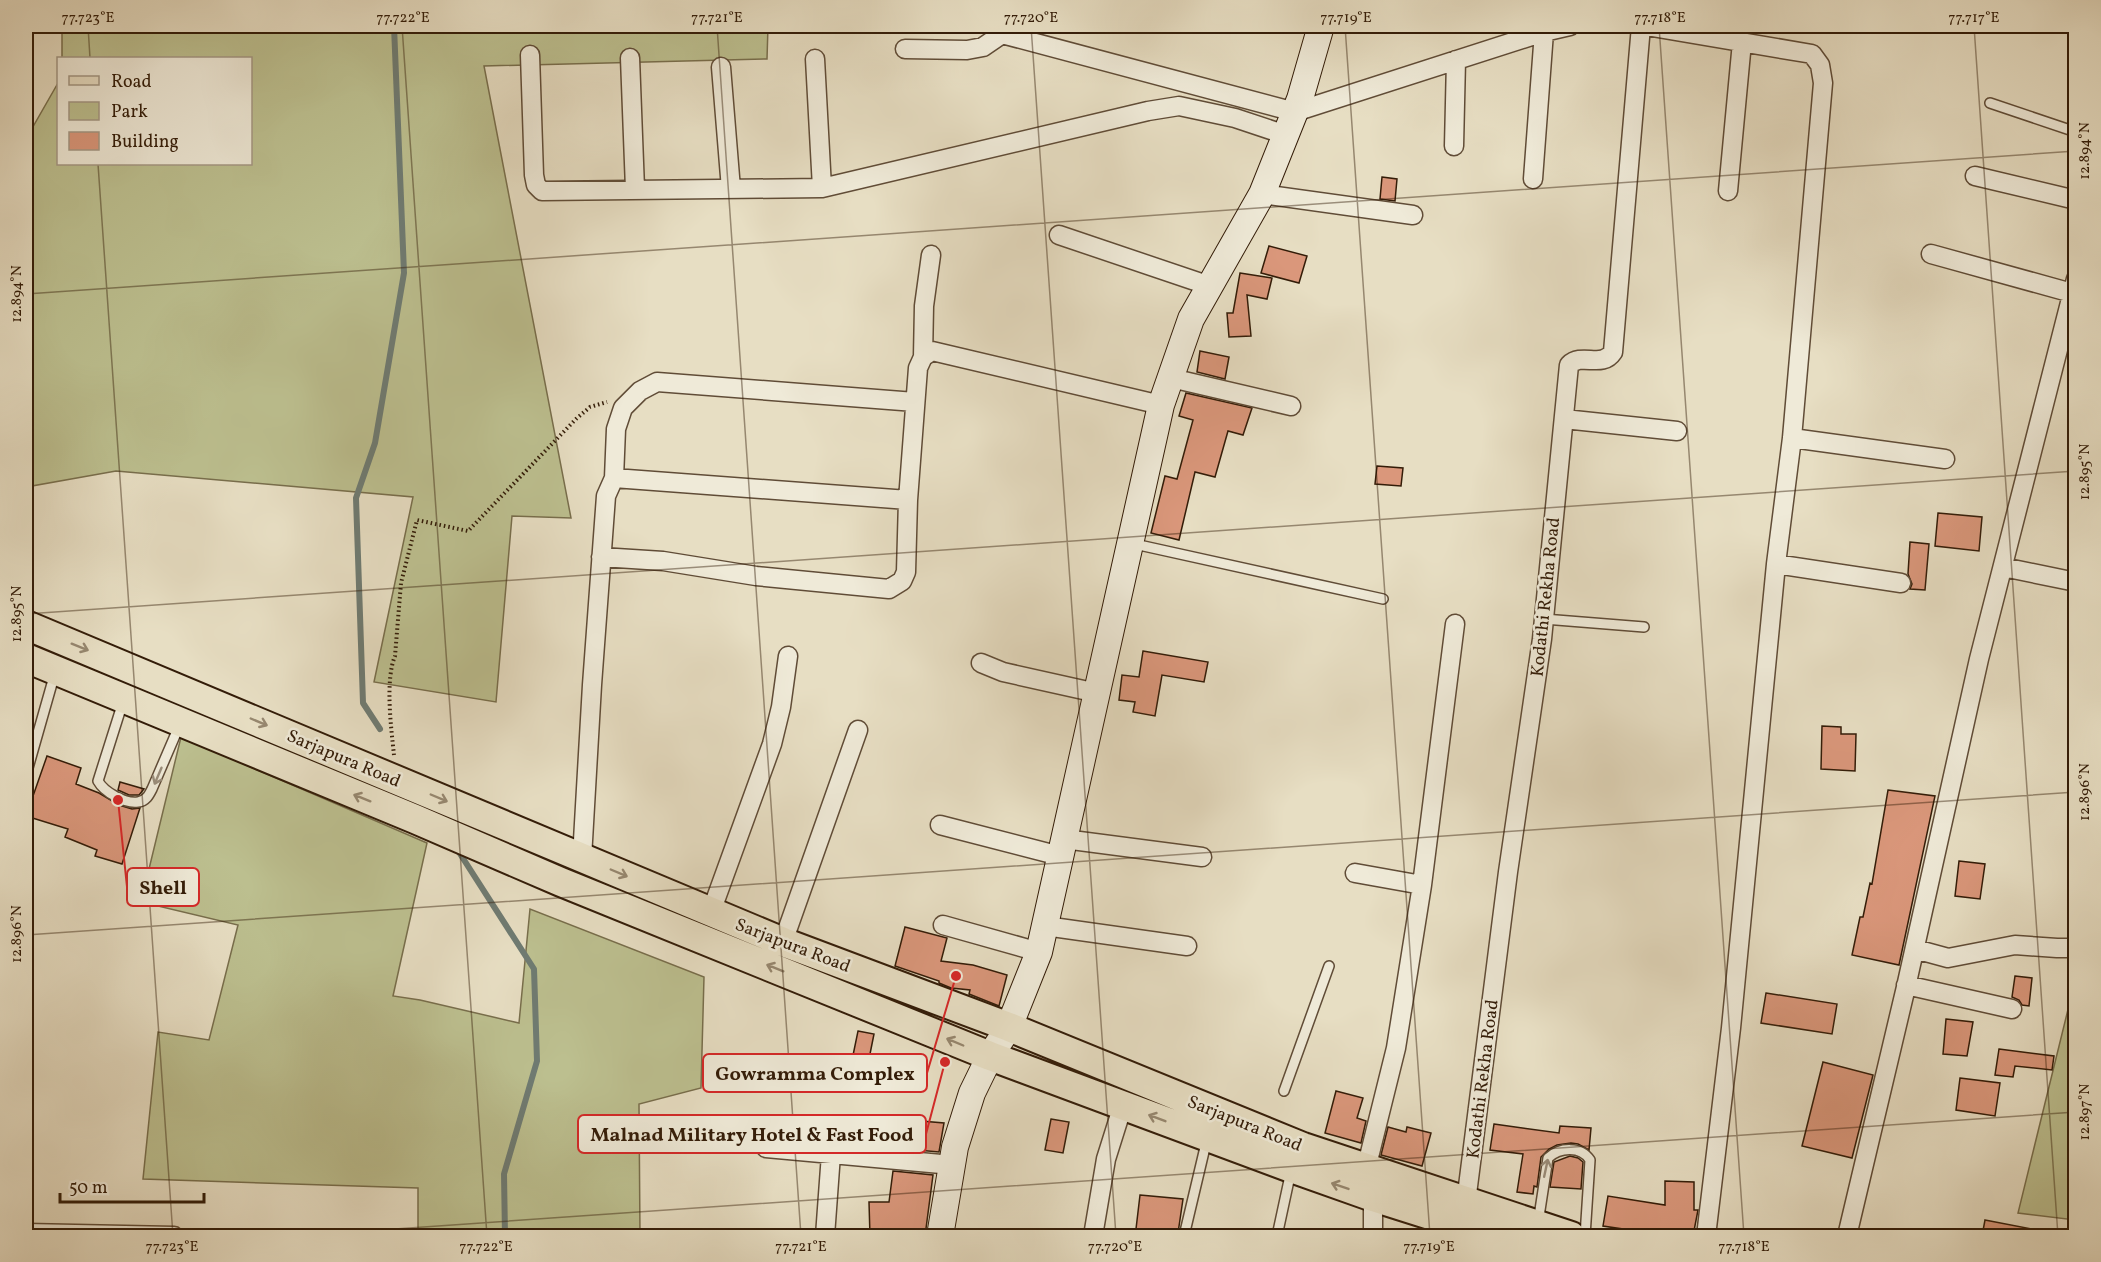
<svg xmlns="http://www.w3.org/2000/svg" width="2101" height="1262" viewBox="0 0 2101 1262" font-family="Vollkorn,serif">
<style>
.green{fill:#bcbf8f;stroke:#786e4c;stroke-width:1.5}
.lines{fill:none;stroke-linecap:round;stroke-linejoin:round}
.stream{stroke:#6f7b72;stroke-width:6}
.building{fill:#da977b;stroke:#331c08;stroke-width:1.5}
.lane-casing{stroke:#604c37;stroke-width:12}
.street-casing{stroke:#604c37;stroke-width:21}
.secondary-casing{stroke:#331c08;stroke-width:28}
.primary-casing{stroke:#331c08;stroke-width:32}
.path{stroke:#331c08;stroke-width:4;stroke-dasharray:1.5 3;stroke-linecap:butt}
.lane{stroke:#efead8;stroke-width:9}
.street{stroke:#efead8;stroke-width:18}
.secondary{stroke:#efead8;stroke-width:26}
.primary{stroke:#e7dec3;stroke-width:28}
.oneway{stroke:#96876f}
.oneway2{stroke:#9a8d7a}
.ticks{fill:none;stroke:#331c08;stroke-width:1.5;stroke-opacity:0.45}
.labels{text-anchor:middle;stroke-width:5;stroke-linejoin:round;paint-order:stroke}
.street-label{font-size:18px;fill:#331c08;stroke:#efead8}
.leader{fill:none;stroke:#d62828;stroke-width:2}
.callout-dot{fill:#d62828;stroke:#efead8;stroke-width:2}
.callout{fill:#efead8;stroke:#d62828;stroke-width:2}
.callout-label{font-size:20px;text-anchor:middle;font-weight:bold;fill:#331c08}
.neatline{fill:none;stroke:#331c08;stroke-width:2}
.ticks-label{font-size:15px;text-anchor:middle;fill:#331c08}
</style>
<rect width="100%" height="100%" fill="#e7dec3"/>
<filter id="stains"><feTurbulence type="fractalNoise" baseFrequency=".00333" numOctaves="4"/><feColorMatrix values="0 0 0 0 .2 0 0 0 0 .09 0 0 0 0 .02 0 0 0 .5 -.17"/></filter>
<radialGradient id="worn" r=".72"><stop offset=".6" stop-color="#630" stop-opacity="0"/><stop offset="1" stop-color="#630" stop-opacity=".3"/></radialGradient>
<path class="green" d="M62,26H768L767,59L484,66L571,518L512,516L496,702L374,682L413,497L116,471L26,487V139L58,83V164H250V58H62Z
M181,737L427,843L393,996L420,1000L519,1023L530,909L704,977L701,1088L639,1104L640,1236H418V1188L143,1179L158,1032L209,1040L238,925L141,902Z
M2075,981V1220L2018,1213Z"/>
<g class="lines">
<path class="stream" d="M380,729L363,703L356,498L375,443L404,273L394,26
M457,849L534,969L537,1061L504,1174L505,1236"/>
</g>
<path class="building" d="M1382,177L1397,179L1395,201L1380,199Z
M1269,246L1307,256L1299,283L1261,273Z
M1240,273L1272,278L1267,299L1247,295L1251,336L1229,337L1227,313H1233Z
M1200,351L1229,357L1225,379L1197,372Z
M1186,393L1252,408L1243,435L1228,431L1215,477L1195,472L1179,540L1151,533L1165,476L1177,479L1193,420L1179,416Z
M1377,466L1403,468L1401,486L1375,484Z
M1938,513L1982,517L1979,551L1935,546Z
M1910,542L1929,544L1925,590L1910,589L1912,584L1908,574Z
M1143,651L1208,662L1204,682L1162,675L1155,716L1133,712L1135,702L1119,700L1122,675L1139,677Z
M1822,726L1841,727V734H1856L1855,771L1821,769Z
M47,756L81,768L76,784L99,793L119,805L132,809L140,808L122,864L95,856L97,850L65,837L68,829L26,816Z
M120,782L144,789L139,795H129L118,790Z
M1888,790L1935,796L1899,965L1852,955L1860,917H1863L1870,883L1872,884Z
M1959,861L1985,864L1980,899L1955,896Z
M905,927L947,938L941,961L973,965L1007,975L999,1006L969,994L970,990L951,988L939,983V981L895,966Z
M2015,976L2032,978L2029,1006L2022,1005L2019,1000L2012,997Z
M1766,993L1837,1004L1832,1034L1761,1023Z
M1946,1019L1973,1022L1967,1056L1943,1054Z
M858,1031L874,1034L867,1069L851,1065Z
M1999,1049L2054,1056L2052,1070L2015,1066L2013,1077L1995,1075Z
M1823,1062L1873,1075L1852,1158L1802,1146Z
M1960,1078L2000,1083L1995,1116L1956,1110Z
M1336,1091L1363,1098L1357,1118L1366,1121L1361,1143L1325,1133Z
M897,1119L944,1123L939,1152L895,1148Z
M1051,1119L1069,1122L1063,1153L1045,1150Z
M1494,1124L1559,1133L1560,1126L1591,1128L1589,1150L1578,1144L1571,1143L1557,1145L1549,1149L1541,1157L1537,1187L1534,1186L1533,1194L1517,1192L1523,1154L1490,1150Z
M1388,1127L1406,1132L1407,1127L1431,1133L1422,1166L1381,1155Z
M1570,1156L1578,1158L1583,1162L1581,1189L1550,1187L1554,1162Z
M893,1171L933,1175L925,1236H870L869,1202H889Z
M1665,1181L1694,1182V1210H1698L1693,1236H1671L1603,1226L1608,1196L1665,1205Z
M1140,1195L1183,1199L1178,1233L1136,1229Z
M1985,1220L2032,1229L2031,1236H1982Z"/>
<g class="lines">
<g class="lane-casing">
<path id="lane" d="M1990,103L2076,132
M1130,543L1383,599
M1544,619L1644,627
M123,702L98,781C104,792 125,804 138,802C146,801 149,795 152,789L180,724
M26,775L55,673
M1284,1091L1329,966
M1538,1223L1548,1158C1560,1147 1581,1146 1590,1160L1585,1236
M1184,1236L1207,1139
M1277,1236L1291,1171"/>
</g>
<g class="street-casing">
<path id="street" d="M1646,26L1812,54L1820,65L1823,83L1792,438L1776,564L1731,1028L1706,1236
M905,49L967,50L983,47L1002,34L1295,112L1544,32L1570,26
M530,55L534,175L536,185L542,191L822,188L1148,111L1179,106L1235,118L1286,135
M630,58L635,189
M815,59L822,188
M721,67L731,189
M1454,146L1456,60
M1975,176L2076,200
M1533,179L1544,32
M1728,191L1742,42
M1262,194L1413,215
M1059,235L1210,286
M1931,254L2072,293
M923,357L924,306L931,255
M1171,378L1291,406
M1564,419L1677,431
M1792,438L1945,459
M614,478L908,500
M601,557L663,561L756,576L889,589L902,581L906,572L908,500L918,368L923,357L932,351L1161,405
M1776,564L1901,583
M2003,567L2076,582
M981,663L1003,672L1097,693
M940,825L1060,856
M1064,839L1202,857
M582,858L592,685L606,496L614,478L616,429L623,408L640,391L657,382L915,402
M1355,873L1422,885
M711,912L772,744L781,707L788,656
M943,925L1039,952
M1045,926L1187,946
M783,942L858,730
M1915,949L1948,958L2015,945L2057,948H2076
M1906,985L2012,1009
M766,1148L952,1165
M1366,1169L1396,1048L1422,885L1455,624
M1466,1202L1508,872L1542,639L1569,365C1582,352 1602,369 1613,352L1641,26
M26,1233L174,1236
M825,1236L831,1154
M1093,1236L1106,1159L1123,1105
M1373,1236V1197
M1847,1236L1906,987L1979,659L2076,279"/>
</g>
<g class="secondary-casing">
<path id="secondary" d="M940,1236L955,1147L972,1093L990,1056L1009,1027L1039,952L1161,405L1191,319L1262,194L1300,99L1321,26"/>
</g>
<g class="primary-casing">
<path id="primary" d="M26,625L783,942L1009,1027L1303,1147L1571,1236
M26,658L415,819L561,882L990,1056L1291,1168L1373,1197L1496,1236"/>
</g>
<path class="path" d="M394,755C391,727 385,680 395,656L401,583L417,520L468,531L576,419L590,407L607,402"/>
<use href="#lane" class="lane"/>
<use href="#street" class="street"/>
<use href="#secondary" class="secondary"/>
<use href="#primary" class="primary"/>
</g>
<defs><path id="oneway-shaft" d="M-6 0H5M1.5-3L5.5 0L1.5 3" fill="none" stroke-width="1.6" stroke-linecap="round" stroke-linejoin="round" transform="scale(1.5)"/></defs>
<g class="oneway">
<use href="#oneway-shaft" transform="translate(80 647) rotate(22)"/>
<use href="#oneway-shaft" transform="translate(259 722) rotate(23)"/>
<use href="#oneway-shaft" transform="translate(362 798) rotate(-158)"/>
<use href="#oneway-shaft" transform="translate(439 798) rotate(23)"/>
<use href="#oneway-shaft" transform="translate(619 873) rotate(23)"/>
<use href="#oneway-shaft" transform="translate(775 968) rotate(-158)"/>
<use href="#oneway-shaft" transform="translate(955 1042) rotate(-157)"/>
<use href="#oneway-shaft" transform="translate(1157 1118) rotate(-159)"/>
<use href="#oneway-shaft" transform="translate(1340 1186) rotate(-161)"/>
</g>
<g class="oneway2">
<use href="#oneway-shaft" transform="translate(158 776) rotate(113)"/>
<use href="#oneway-shaft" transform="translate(1546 1168) rotate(-78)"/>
</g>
<path class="ticks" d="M88,26L90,58M402,26L487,1236M717,26L801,1236M1031,26L1116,1236M1345,26L1430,1236M1659,26L1744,1236M1974,26L2058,1236M98,164L173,1236M26,294L2076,151M26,614L2076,471M26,935L2076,792M294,1236L2076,1112"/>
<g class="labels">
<g class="street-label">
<text transform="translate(1545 597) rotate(-84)" y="6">Kodathi Rekha Road</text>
<text transform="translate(344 758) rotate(23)" y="6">Sarjapura Road</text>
<text transform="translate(793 945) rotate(21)" y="6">Sarjapura Road</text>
<text transform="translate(1482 1079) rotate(-83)" y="6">Kodathi Rekha Road</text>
<text transform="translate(1245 1123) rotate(22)" y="6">Sarjapura Road</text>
</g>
</g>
<path class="leader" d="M118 800L127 887M956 976L927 1073M945 1062L926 1134"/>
<g class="callout-dot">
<circle cx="118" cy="800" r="6"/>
<circle cx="956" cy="976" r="6"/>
<circle cx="945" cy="1062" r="6"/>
</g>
<g class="callout">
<rect x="127" y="868" width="72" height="38" rx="6"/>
<rect x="703" y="1054" width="224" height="38" rx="6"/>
<rect x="578" y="1115" width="348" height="38" rx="6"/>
</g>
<g class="callout-label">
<text x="163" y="894">Shell</text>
<text x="815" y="1080">Gowramma Complex</text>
<text x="752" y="1141">Malnad Military Hotel &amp; Fast Food</text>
</g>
<rect width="2101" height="1262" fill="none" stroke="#e7dec3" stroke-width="66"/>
<rect x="57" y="57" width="195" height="108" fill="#efead8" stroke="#a49885" stroke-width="1.5"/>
<rect x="69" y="76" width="30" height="9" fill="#e7dec3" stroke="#a49885" stroke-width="1.5"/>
<text x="111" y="87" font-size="18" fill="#331c08">Road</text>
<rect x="69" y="102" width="30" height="18" fill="#bcbf8f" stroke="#a49885" stroke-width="1.5"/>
<text x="111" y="117" font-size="18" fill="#331c08">Park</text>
<rect x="69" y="132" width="30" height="18" fill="#da977b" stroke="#a49885" stroke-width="1.5"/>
<text x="111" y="147" font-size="18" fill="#331c08">Building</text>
<path d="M60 1193v9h144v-9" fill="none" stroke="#331c08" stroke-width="3"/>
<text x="69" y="1193" font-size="18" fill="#331c08" stroke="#efead8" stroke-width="4.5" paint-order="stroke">50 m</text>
<rect x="33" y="33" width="2035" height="1196" class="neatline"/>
<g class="ticks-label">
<text x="88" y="22">77.723°E</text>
<text x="403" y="22">77.722°E</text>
<text x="717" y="22">77.721°E</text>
<text x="1031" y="22">77.720°E</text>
<text x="1346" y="22">77.719°E</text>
<text x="1660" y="22">77.718°E</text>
<text x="1974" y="22">77.717°E</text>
<text transform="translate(2084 151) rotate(-90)" y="5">12.894°N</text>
<text transform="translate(16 294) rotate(-90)" y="5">12.894°N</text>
<text transform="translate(2084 472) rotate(-90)" y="5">12.895°N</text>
<text transform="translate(16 614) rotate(-90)" y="5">12.895°N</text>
<text transform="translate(2084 792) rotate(-90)" y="5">12.896°N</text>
<text transform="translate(16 934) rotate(-90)" y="5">12.896°N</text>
<text transform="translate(2084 1112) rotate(-90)" y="5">12.897°N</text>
<text x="172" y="1251">77.723°E</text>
<text x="486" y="1251">77.722°E</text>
<text x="801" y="1251">77.721°E</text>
<text x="1115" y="1251">77.720°E</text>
<text x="1429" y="1251">77.719°E</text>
<text x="1744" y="1251">77.718°E</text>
</g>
<rect width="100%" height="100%" filter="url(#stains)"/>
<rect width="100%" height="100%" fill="url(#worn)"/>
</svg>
